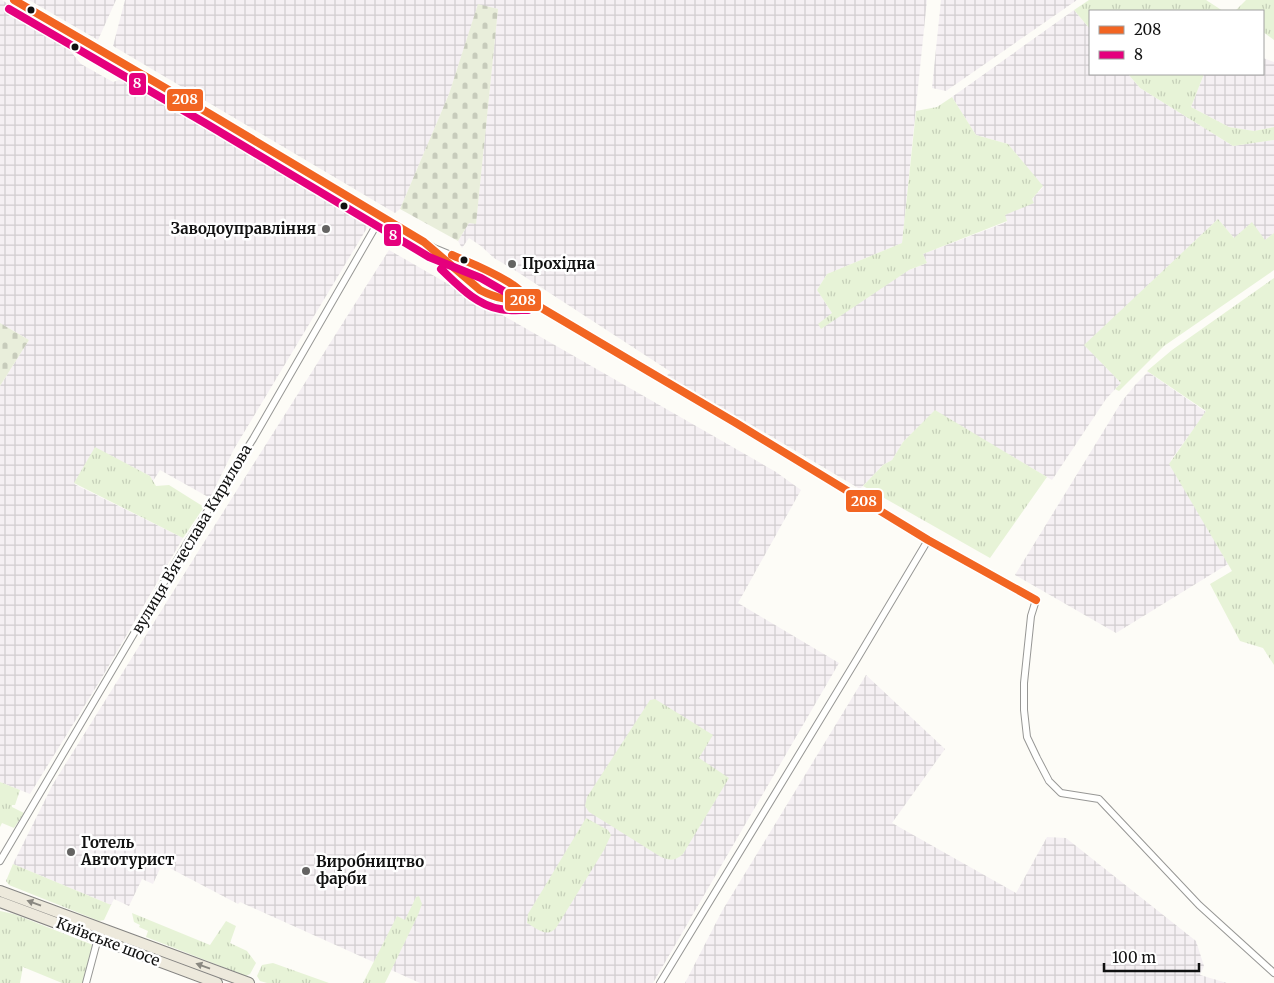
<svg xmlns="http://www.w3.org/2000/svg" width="1274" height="983" viewBox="0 0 1274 983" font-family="Merriweather,serif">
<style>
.industrial{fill:url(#industrial-grid)}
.grass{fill:url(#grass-tufts)}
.cemetery{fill:url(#cemetery-stones)}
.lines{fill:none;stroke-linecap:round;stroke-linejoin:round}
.minor-casing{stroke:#979795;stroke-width:8}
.primary-casing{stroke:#858482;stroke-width:12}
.minor{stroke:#fffffe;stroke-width:6}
.primary{stroke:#ede9dc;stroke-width:10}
.bus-1-casing{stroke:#fff;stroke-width:11}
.bus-2-casing{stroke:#fff;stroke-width:11}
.bus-1{stroke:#f26522;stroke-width:8}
.bus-2{stroke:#e5007d;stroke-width:8}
.oneway{fill:#8a8881}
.bus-dot{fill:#111;stroke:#fff;stroke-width:2}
.poi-dot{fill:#646362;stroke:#fff;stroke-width:2}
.labels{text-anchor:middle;stroke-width:5;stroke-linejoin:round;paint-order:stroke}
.poi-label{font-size:15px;font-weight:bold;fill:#111;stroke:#fff;text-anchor:start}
.street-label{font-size:15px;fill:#111;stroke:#fff}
.line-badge{stroke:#fff;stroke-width:2}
.badge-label{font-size:14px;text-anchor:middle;font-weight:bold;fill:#fff}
</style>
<defs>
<pattern id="industrial-grid" width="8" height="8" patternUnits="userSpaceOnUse" patternTransform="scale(1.25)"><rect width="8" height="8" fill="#f5f0f3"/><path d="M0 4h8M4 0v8" fill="none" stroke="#d1cdcf"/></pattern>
<pattern id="grass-tufts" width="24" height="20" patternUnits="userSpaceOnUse" patternTransform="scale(1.25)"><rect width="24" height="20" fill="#e7f3d7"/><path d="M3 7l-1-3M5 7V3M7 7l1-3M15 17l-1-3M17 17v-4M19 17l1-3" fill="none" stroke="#c5cfb8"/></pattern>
<pattern id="cemetery-stones" width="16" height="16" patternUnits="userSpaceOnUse" patternTransform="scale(1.25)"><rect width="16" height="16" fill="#e9eedb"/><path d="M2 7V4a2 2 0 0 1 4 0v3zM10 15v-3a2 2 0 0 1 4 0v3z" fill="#c7cbbb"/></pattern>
</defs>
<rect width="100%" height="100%" fill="#fdfcf7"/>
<path class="industrial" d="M0,0H2L59,37L81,64L113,82L125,78L370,223L234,449L210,498L160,470L153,481L150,476L95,448L74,484L183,538L101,679L30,794L0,782V386L29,340L0,323Z
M29,0H116L98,40Z
M125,0H927L902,243L827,274L817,290L832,313L909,270L927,263L923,254L1007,222L1005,215L1032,199L1043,187L1008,144L976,135L952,97L1074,10L1090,29V74H1128L1140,88L1233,146L1274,140V233L1265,240L1234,238L1218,219L1085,345L1121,383L1106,399L1052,480L935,411L903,442L892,460L883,465L860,489L667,375L671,372L516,271L494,258L481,246L469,238L462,248L458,241L469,223H476L498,9L478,5L449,94L400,209L395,213L113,46Z
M941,0H1077L946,91L932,88Z
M1263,58L1274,62V127L1254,131L1229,127L1191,107L1204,74H1263Z
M389,250L776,472L801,490L738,603L839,663L653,983H420L240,902L238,904L162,864L153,884L142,879L129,906L114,899L111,905L13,864L53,784L201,547Z
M1148,372L1206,412L1171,460L1212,533L1228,564L1116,633L1015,575L1122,401L1136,384Z
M866,675L945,749L892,823L1016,893L1047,837L1066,838L1196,941L1204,966L1200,975L1227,983H685L722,911Z"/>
<path class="grass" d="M1089,0H1206L1223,11H1090V29L1074,10Z
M1246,0H1274V40L1263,32V11H1235Z
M1128,74H1204L1191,107L1229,127L1254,131L1274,127V140L1233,146L1140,88Z
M952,97L976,135L1008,144L1043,186L1032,199L1034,203L1005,215L1007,221L923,254L927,263L909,270L821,329L818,324L832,313L817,290L827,274L902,243L916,111L937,107Z
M1218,219L1234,238L1252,222L1265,240L1274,233V270L1164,346L1119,391L1115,389L1121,383L1084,345Z
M1274,278V665L1263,648L1240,641L1210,584L1232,571L1169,464L1206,411L1147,371L1172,350Z
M935,410L1047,477L990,558L863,486L883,465L892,460L903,442Z
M95,447L150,476L156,486L169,485L204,507L183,538L74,483Z
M655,699L713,735L699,758L729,778L683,854C675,861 671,861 661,857L589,812L585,806L587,797L650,700Z
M0,782L20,790L15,805H12V807L24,813L14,828L2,823L0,827Z
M586,818L608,830L611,835L604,850L556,928C547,938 537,929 527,923L528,914Z
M13,864L111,905L104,920L99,921L9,885L6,881Z
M419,896L422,904L418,915L385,983H363L397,916L405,920L416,897Z
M0,911L14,914L93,945L83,983H62L23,967L20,983H0Z
M132,913L210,945L226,921L236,926L230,943L247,951L256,963L250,974L246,976L146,937L148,931L139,927L140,925L134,922Z
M273,963L329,983H267L260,981L257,976L262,965Z"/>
<path class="cemetery" d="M478,4L498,9L476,224L469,223L458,241L400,209L449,94Z
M0,323L29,340L0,386Z"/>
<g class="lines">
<g class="minor-casing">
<path id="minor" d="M14,0L210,114L434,248L485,269L513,285L528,300L538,306C705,402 867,508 1036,600L1031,616L1024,683V710L1027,737L1037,758L1049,781L1061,793L1099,799L1199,905L1274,973
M437,251C452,267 479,295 501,299C510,301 520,300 528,300
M477,287L475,279L477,272L485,269
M487,293L497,291L501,284L497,277
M0,861L186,545L253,439L373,231L380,215
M86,983L98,938
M660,983L857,659L928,540"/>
</g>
<g class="primary-casing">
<path id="primary" d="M0,891L249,983
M0,902L217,983"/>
</g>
<use href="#minor" class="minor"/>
<use href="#primary" class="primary"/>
<g class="bus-1-casing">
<path id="bus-1" d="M14,0L210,114L424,242L480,290C497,299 509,300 528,300L736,423L928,540L1036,600
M452,255C473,264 494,272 513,285C521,290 526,298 534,303"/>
</g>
<g class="bus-2-casing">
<path id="bus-2" d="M9,9L205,123L429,257L481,278L507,293L521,307
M441,269C458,285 476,305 500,309C509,311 519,310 528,310"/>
</g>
<use href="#bus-1" class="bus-1"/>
<use href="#bus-2" class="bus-2"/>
</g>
<defs><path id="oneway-solid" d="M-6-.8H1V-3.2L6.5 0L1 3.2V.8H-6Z" transform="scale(1.25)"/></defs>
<g class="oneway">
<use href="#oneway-solid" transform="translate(34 903) rotate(-160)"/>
<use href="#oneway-solid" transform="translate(203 966) rotate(-160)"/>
</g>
<g class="bus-dot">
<circle cx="31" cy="10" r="4.5"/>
<circle cx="75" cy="47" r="4.5"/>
<circle cx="344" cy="206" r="4.5"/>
<circle cx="464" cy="260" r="4.5"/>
</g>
<g class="poi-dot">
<circle cx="326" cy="229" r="5"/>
<circle cx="512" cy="264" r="5"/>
<circle cx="71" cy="852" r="5"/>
<circle cx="306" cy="871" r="5"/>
</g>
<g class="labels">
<g class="poi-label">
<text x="316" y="234" text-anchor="end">Заводоуправління</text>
<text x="522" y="269">Прохідна</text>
<text x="81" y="848">Готель<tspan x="81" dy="17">Автотурист</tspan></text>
<text x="316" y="867">Виробництво<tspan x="316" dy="17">фарби</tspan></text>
</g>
<g class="street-label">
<text transform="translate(192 539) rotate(-59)" y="5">вулиця Вʼячеслава Кирилова</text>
<text transform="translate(108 942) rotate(21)" y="5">Київське шосе</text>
</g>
</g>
<g class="line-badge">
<rect x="128" y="72" width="19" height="24" rx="5" fill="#e5007d"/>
<rect x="166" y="88" width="38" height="24" rx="5" fill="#f26522"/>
<rect x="383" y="223" width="19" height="24" rx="5" fill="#e5007d"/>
<rect x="504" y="288" width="38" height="24" rx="5" fill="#f26522"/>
<rect x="845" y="489" width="38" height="24" rx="5" fill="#f26522"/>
</g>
<g class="badge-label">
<text x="137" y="88">8</text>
<text x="185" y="104">208</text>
<text x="393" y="240">8</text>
<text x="523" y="305">208</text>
<text x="864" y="506">208</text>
</g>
<rect x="1089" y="10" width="175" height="65" fill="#ffffff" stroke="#a0a0a0"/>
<rect x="1099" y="26" width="25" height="8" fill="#f26522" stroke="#a0a0a0"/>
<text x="1134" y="35" font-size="15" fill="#111111">208</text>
<rect x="1099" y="51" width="25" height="8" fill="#e5007d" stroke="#a0a0a0"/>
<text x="1134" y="60" font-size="15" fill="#111111">8</text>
<path d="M1104 963v8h95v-8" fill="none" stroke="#111111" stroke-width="2.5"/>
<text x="1112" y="963" font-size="15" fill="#111111" stroke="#ffffff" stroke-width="4" paint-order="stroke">100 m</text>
</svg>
